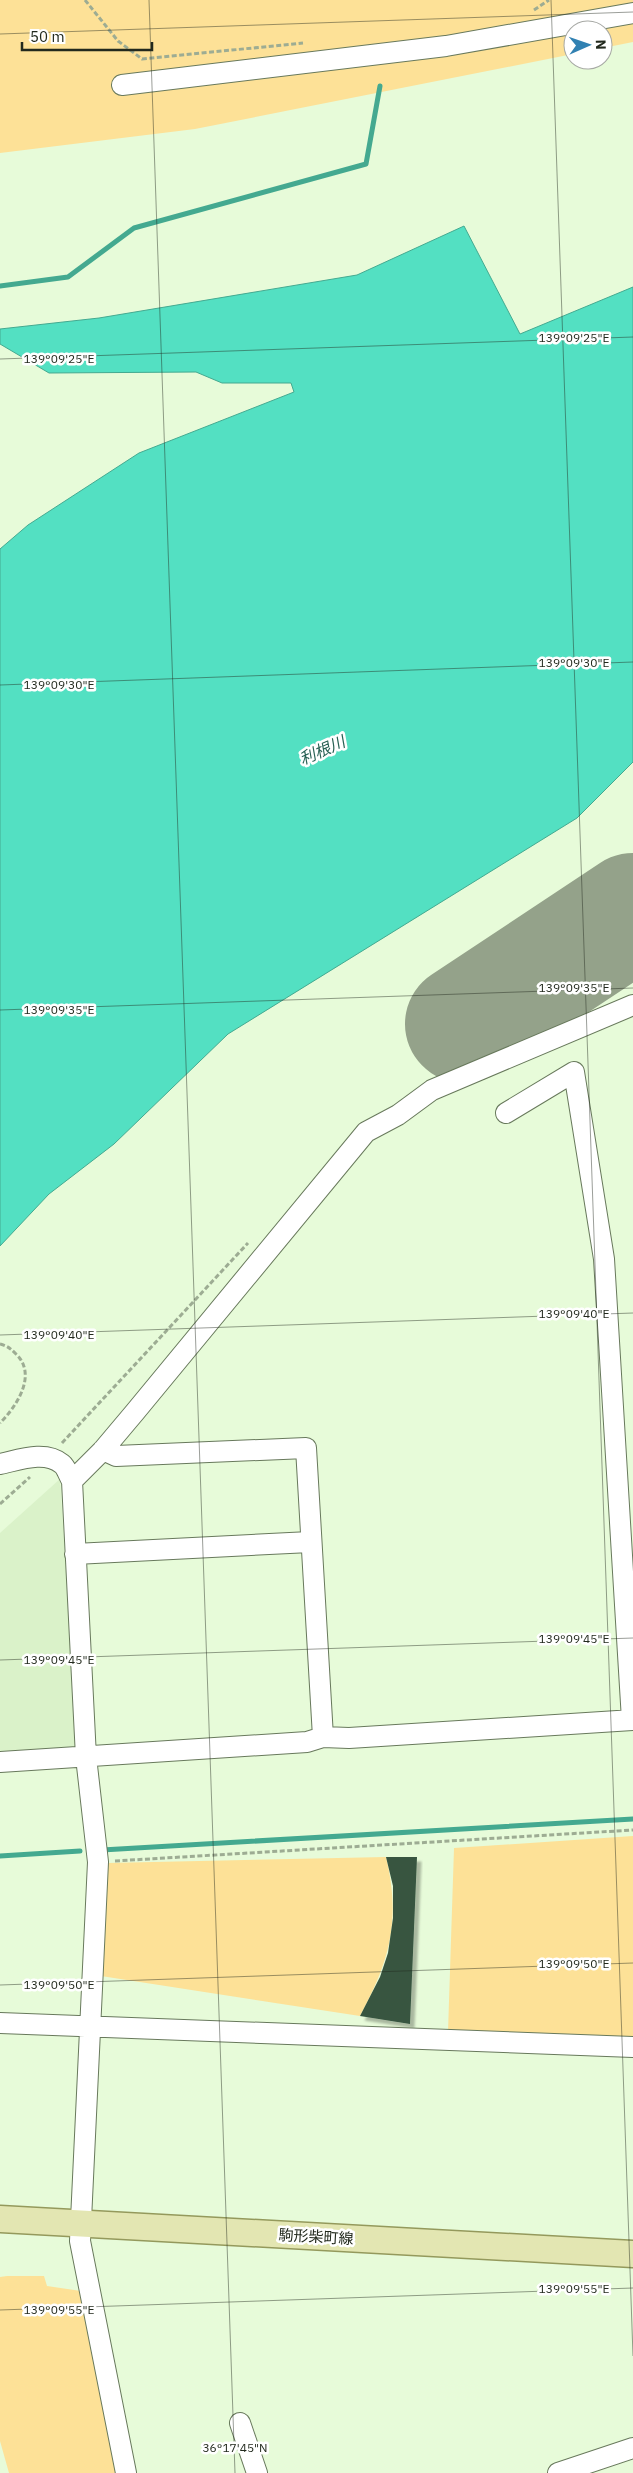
<svg xmlns="http://www.w3.org/2000/svg" width="633" height="2473" viewBox="0 0 633 2473" font-family="'IBM Plex Sans','Noto Sans JP',sans-serif">
<style>
.built{fill:#daf2c9}
.green{fill:#fde197}
.water{fill:#53e0c2;stroke:#44a990}
.lines{fill:none;stroke-linecap:round;stroke-linejoin:round}
.stream{stroke:#44a990;stroke-width:5}
.runway{stroke:#94a28a;stroke-width:118}
.building{fill:#375541;filter:url(#shadow)}
.minor-casing{stroke:#68795c;stroke-width:22}
.major-casing{stroke:#94995c;stroke-width:29}
.path{stroke:#9dac93;stroke-width:3;stroke-dasharray:5 2.5;stroke-linecap:butt}
.minor{stroke:#fff;stroke-width:20}
.major{stroke:#e3e6b2;stroke-width:26}
.ticks{fill:none;stroke:#22291d;stroke-width:1;stroke-opacity:0.45}
.labels{text-anchor:middle;stroke-width:5;stroke-linejoin:round;paint-order:stroke}
.street-label{font-size:15px;fill:#22291d;stroke:#fff}
.water-label{font-size:16px;font-style:italic;fill:#276053;stroke:#fff}
.ticks-label{font-size:12px;text-anchor:middle;fill:#22291d;stroke:#fff;stroke-width:5;stroke-linejoin:round;paint-order:stroke}
</style>
<defs>
<filter id="shadow"><feDropShadow dx="4.5" dy="4.5" stdDeviation="1" flood-color="#0004"/></filter>
</defs>
<rect width="100%" height="100%" fill="#e7fbd9"/>
<path class="built" d="M60,1479L77,1746L72,1751L0,1754V1533Z"/>
<path class="green" d="M0,0H633V42L603,48V30H573V54L195,129L0,153Z
M633,1836V2040L448,2032L454,1848Z
M386,1857C401,1920 390,1960 360,2016L101,1976L102,1869L108,1863Z
M7,2276H44L47,2286L81,2291L118,2473H9L0,2441V2277Z"/>
<path class="water" d="M464,226L520,334L633,287V762L577,818L228,1034L114,1144L49,1194L0,1246V549L28,525L139,453L294,392L291,383H222L196,372L49,373L0,344V329L99,318L357,275Z"/>
<g class="lines">
<path class="stream" d="M0,286L68,277L134,228L366,164L380,86
M102,1850L633,1819
M0,1856L80,1851"/>
<path class="runway" d="M464,1024L633,912"/>
</g>
<path class="building" d="M386,1857H417L410,2024L360,2016L380,1977L388,1953L393,1918V1886Z"/>
<g class="lines">
<g class="minor-casing">
<path id="minor" d="M122,85L446,46L633,13
M506,1113L574,1072L604,1259L632,1720
M103,1450L116,1456L306,1448L323,1737
M0,1464C19,1460 45,1450 62,1464C66,1467 69,1476 72,1481L86,1757L98,1862L80,2241L126,2473
M72,1481L103,1450L135,1412L366,1132L398,1115L432,1090L633,1005
M75,1554L310,1542
M0,1762L307,1742L323,1737L349,1738L633,1720
M0,2023L633,2047
M240,2423L257,2473
M558,2473L633,2448"/>
</g>
<g class="major-casing">
<path id="major" d="M0,2219L633,2254"/>
</g>
<path class="path" d="M85,0L118,41L142,59L303,43
M534,10L549,0
M0,1344C8,1346 11,1349 16,1354C38,1375 16,1407 0,1423
M62,1443L248,1243
M0,1504L30,1477
M115,1861L633,1830"/>
<use href="#minor" class="minor"/>
<use href="#major" class="major"/>
</g>
<path class="ticks" d="M149,0L235,2473M551,0L633,2356M0,34L633,12M0,359L633,337M0,685L633,662M0,1010L633,988M0,1335L633,1313M0,1660L633,1638M0,1985L633,1963M0,2310L633,2288"/>
<g class="labels">
<g class="street-label">
<text transform="translate(316 2237) rotate(3)" y="5">駒形柴町線</text>
</g>
<g class="water-label">
<text transform="translate(322 750) rotate(-24)" y="6">利根川</text>
</g>
</g>
<g class="ticks-label">
<text x="574" y="342">139°09'25"E</text>
<text x="59" y="363">139°09'25"E</text>
<text x="574" y="667">139°09'30"E</text>
<text x="59" y="689">139°09'30"E</text>
<text x="574" y="992">139°09'35"E</text>
<text x="59" y="1014">139°09'35"E</text>
<text x="574" y="1318">139°09'40"E</text>
<text x="59" y="1339">139°09'40"E</text>
<text x="574" y="1643">139°09'45"E</text>
<text x="59" y="1664">139°09'45"E</text>
<text x="574" y="1968">139°09'50"E</text>
<text x="59" y="1989">139°09'50"E</text>
<text x="574" y="2293">139°09'55"E</text>
<text x="59" y="2314">139°09'55"E</text>
<text x="235" y="2452">36°17'45"N</text>
</g>
<g transform="translate(588 45) rotate(88)"><circle r="24" fill="#ffffff" stroke="#a7a9a5"/>
<path d="M0-4L9 19L0 12L-9 19Z" fill="#3181b2"/>
<text y="-8" font-size="14" font-weight="bold" text-anchor="middle" fill="#22291d">N</text>
</g>
<path d="M22 42v8h130v-8" fill="none" stroke="#22291d" stroke-width="2.5"/>
<text x="30" y="42" font-size="15" fill="#22291d" stroke="#ffffff" stroke-width="4" paint-order="stroke">50 m</text>
</svg>
